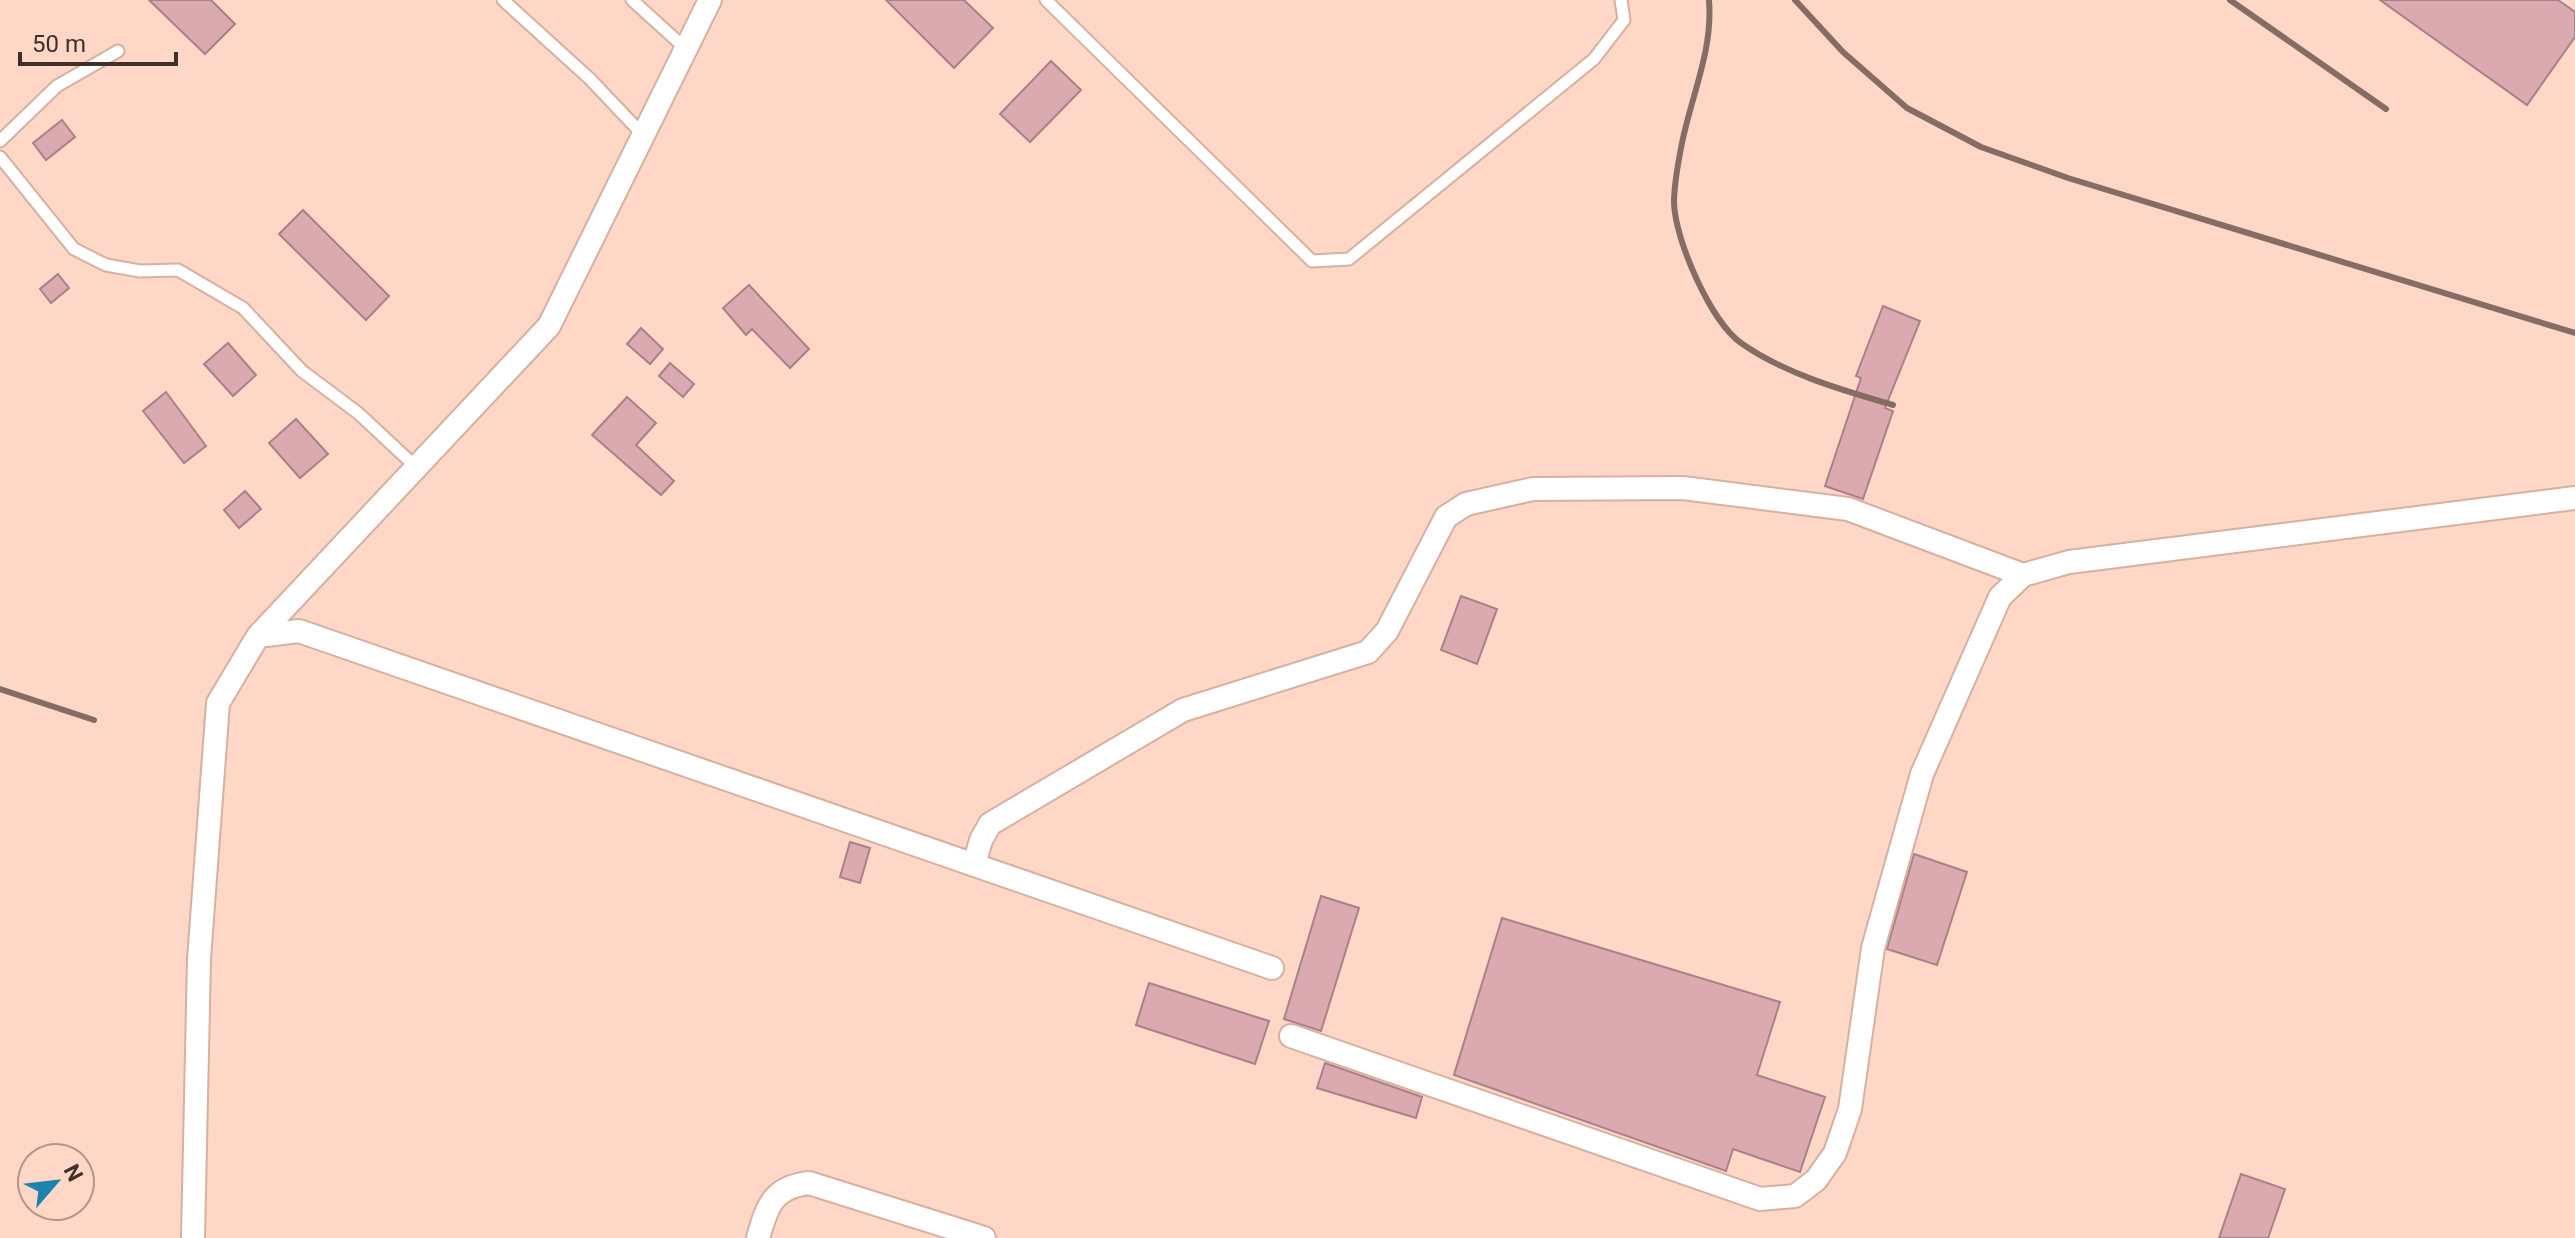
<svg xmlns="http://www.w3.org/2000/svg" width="2575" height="1238" viewBox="0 0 2575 1238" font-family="Roboto,sans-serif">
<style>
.building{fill:#dbaab1;stroke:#a98187;stroke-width:2}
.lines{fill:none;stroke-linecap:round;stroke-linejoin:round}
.service-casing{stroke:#d6b0a1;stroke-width:15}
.minor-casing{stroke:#d6b0a1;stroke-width:26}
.service{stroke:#fff;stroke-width:11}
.minor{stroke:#fff;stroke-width:22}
.rail{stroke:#856d63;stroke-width:6}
</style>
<rect width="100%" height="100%" fill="#ffd7c7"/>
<path class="building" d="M149,0H211L235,24L205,54Z
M886,0H964L993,28L954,68Z
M2380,0H2558L2575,12V37L2527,105Z
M1051,61L1081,90L1030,142L1000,114Z
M62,120L75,137L46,160L33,143Z
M303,210L389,296L366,320L279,234Z
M58,274L69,288L51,303L40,289Z
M749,285L809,349L790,368L752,329L746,335L723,308Z
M1883,306L1920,321L1885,408L1893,411L1863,499L1825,486L1861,378L1856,376Z
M641,328L663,349L650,364L627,344Z
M228,343L256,375L233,396L204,364Z
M670,363L694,384L683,397L659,376Z
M166,392L206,446L184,463L143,411Z
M627,397L656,423L636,445L674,481L661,495L592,435Z
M296,419L328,454L300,478L269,443Z
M245,491L261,509L239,528L224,510Z
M1461,596L1497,609L1477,664L1441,650Z
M850,842L870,848L860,883L840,877Z
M1914,854L1967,872L1937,965L1887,949Z
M1321,896L1359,908L1321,1031L1284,1019Z
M1502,918L1780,1002L1757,1075L1825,1097L1800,1172L1733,1149L1726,1171L1454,1075Z
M1149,983L1269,1021L1255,1064L1136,1025Z
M1325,1063L1422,1097L1416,1118L1317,1088Z
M2241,1174L2285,1189L2268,1238H2219Z"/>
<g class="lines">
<g class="service-casing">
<path id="service" d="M503,0L590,79L643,135
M632,0L686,49
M1046,0L1312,261L1349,259L1594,59L1624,20L1621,0
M0,141L57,86L118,51
M0,157L74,249L106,265L140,271L178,270L243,308L302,371L358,413L416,467"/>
</g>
<g class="minor-casing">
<path id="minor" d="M258,636L299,631L1272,968
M974,865L981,840L990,824L1183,710L1368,652L1387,631L1446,517L1466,504L1533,489L1683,488L1848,509L2023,575
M1291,1036L1760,1199L1795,1196L1816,1180L1835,1153L1850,1109L1873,948L1922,774L2000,597L2023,575L2069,562L2575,498
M193,1238L199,959L218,703L258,636L549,326L710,0
M758,1238C767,1206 773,1187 809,1183L984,1238"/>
</g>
<use href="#service" class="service"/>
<use href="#minor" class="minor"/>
<path class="rail" d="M1709,0C1713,50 1692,94 1682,143C1678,163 1674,183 1674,203C1675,240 1711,322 1741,343C1785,374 1842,390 1893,405
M1795,0L1843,52L1907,108L1981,147L2068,178L2575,333
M2230,0L2386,109
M0,689L94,720"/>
</g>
<g transform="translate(56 1182) rotate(62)"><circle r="38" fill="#ffd7c7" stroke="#b39488" stroke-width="2"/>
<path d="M0-6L14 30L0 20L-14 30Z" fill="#1c83ac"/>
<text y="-12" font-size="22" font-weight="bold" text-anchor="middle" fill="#40302a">N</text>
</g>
<path d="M20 52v12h156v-12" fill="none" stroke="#40302a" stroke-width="4"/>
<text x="32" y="52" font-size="24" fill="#40302a" stroke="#ffd7c7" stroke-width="6" paint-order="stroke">50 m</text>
</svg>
